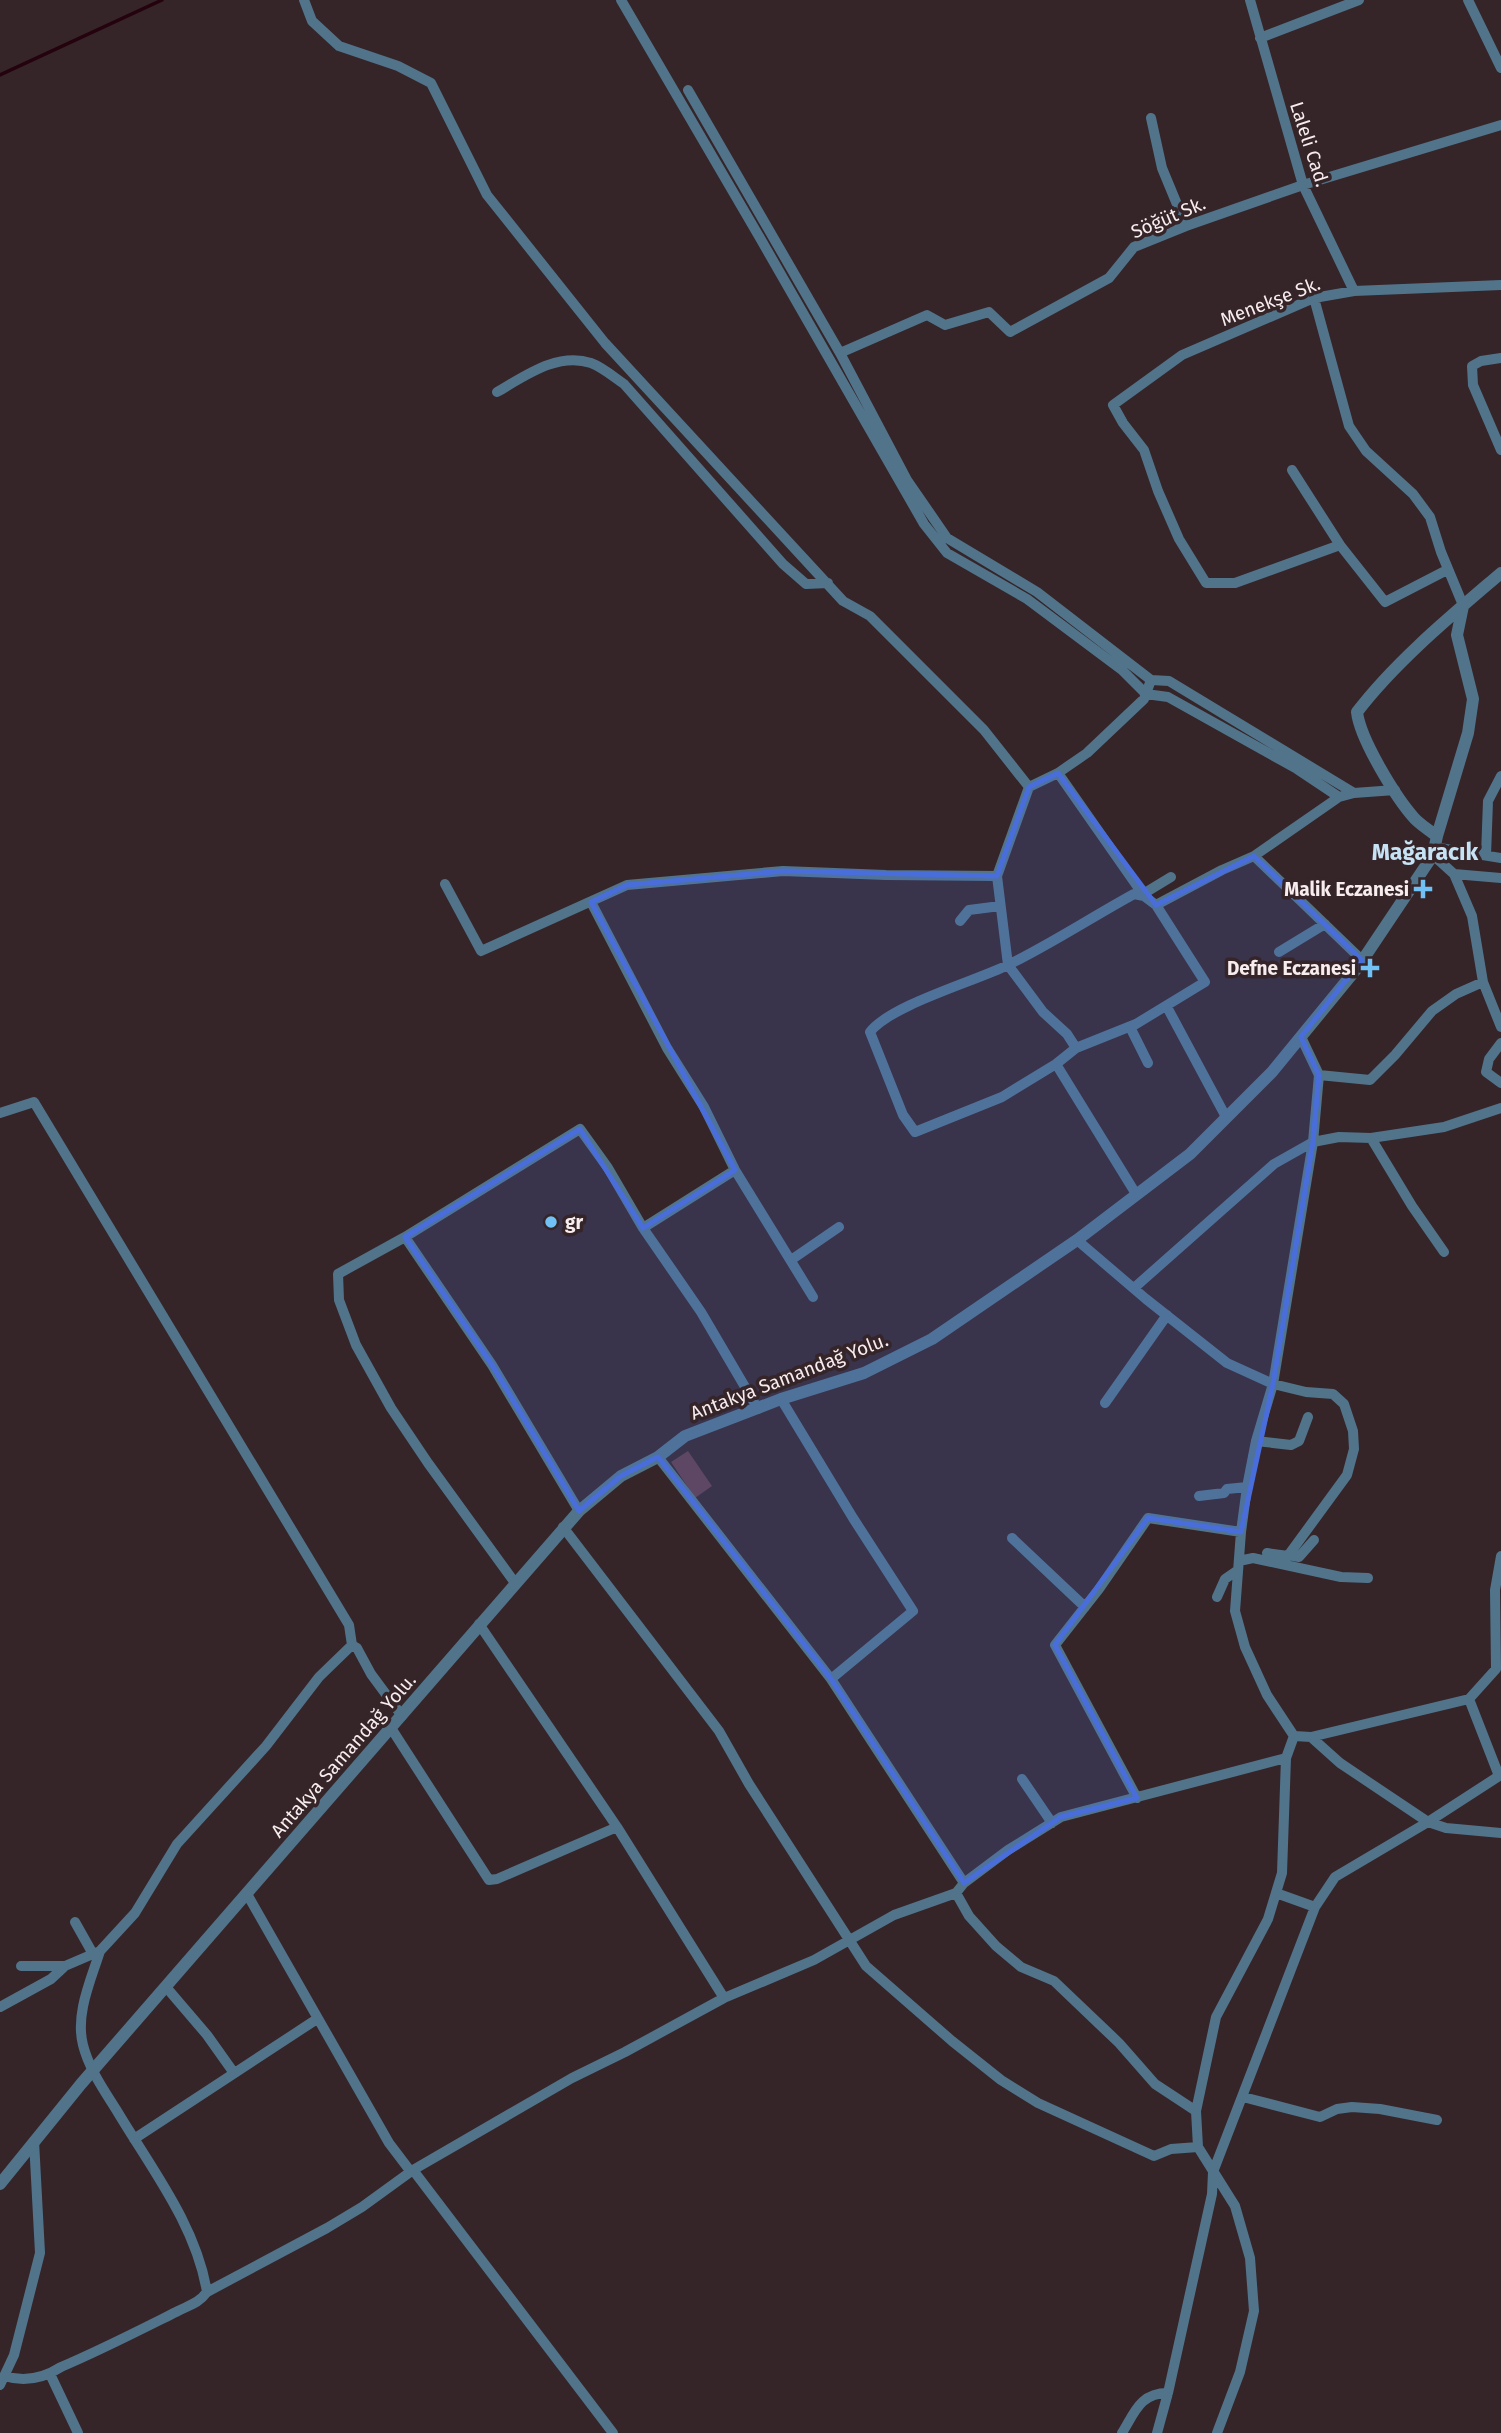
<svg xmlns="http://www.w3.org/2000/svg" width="1501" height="2433" viewBox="0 0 1501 2433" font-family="'Fira Sans',sans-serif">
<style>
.green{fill:#623e46}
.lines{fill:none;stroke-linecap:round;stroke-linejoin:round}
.stream{stroke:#25030e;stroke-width:3.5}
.minor{stroke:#51748b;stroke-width:10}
.tertiary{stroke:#51748b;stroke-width:12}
.marked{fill:#496edc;fill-opacity:0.2;stroke:#496edc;stroke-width:5;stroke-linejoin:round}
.poi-dot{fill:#72c1f5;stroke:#352529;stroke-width:2.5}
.labels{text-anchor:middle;stroke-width:7;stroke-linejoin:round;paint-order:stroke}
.street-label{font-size:19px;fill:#f7ecee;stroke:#352529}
.poi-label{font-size:19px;font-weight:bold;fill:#f7ecee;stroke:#352529;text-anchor:end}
.quarter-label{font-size:23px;font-weight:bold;fill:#c6e2f5;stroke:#352529}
</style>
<rect width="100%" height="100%" fill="#352529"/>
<path class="green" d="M688,1451L712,1486L695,1498L671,1462Z"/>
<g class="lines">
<path class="stream" d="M0,75L162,0"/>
<path class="minor" d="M304,0L312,21L339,46L398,66L431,83L487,195L605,343L843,601L870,616L984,730L1029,787
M621,0L760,238L924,524L947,553L1027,599L1122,670L1146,694L1168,697L1297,769L1339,797
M1250,0L1303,185L1354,291
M1468,0L1501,68
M1260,38L1359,0
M688,90L840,353L907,480L947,538L1037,592L1151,680L1169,681L1354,793
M1151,118L1162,168L1186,226
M1314,298L1349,426L1366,451L1413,494L1430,517L1441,552L1463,605
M840,353L927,315L945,325L989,312L1010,332L1109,278L1134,247L1186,226L1303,185L1501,125
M1501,358L1481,361L1472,366L1473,385L1501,450
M497,392C525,376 557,352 591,363C602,367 614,377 624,384L783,564L806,584L828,583
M1292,470L1340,545
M1447,570L1385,602L1340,545L1235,583H1206L1179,539L1158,491L1144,450L1123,423L1113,405L1182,355L1314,298L1354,291L1501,285
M1058,773L1144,896
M1434,847L1501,858
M1433,855L1454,874L1501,878
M1486,855L1488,801L1501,776
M1254,856L1362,960
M1454,874L1472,916L1483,982L1501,1027
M445,884L481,951L627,885L783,871L886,875L997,876
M1143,894L1171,877
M591,902L667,1048L704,1107L735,1170L813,1297
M1156,905L1144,896L1134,894C1092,917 1051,944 1008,965C973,982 891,1005 870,1032L903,1115L915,1132L1002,1097L1056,1064L1076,1048L1136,1024L1205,982L1156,905L1222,870L1254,856L1339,797L1354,793L1395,790
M960,921L969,910L1000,906
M1279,952L1325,924
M1167,1007L1226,1117
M1130,1027L1148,1063
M1501,1043L1489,1059L1486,1072L1501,1083
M1076,1048L1067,1034L1043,1012L1008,965L997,876L1029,787L1058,773L1087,753L1144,699L1151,680
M1056,1064L1136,1194
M1319,1075L1370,1080L1395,1055L1432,1011L1456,994L1483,982
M0,1113L34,1102L349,1625L352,1645L357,1648L371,1674L402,1716
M1371,1138L1412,1206L1444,1252
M643,1228L735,1170
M405,1237L492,1365L579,1511
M1077,1240L1146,1299L1227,1363L1273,1384L1306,1392L1333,1394L1344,1404L1353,1431L1354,1449L1347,1475L1282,1564
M791,1260L839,1227
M1134,1288L1274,1164L1313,1142L1339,1137L1371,1138L1444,1127L1501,1108
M781,1399L853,1518L913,1611L831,1679
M1105,1403L1167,1315
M1256,1441L1291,1445L1299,1441L1308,1417
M658,1457L831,1679L964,1883
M1199,1496L1224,1493L1227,1489L1247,1487
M563,1527L719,1731L749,1784L866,1966L952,2041L1001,2080L1038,2103L1154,2156L1171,2149L1198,2147
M1012,1538L1085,1607
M1267,1553L1288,1556
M1288,1555L1299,1557L1314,1540
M1239,1561L1253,1558L1341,1577L1368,1578
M515,1583L428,1463L391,1408L356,1345L339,1300L338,1274L405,1237L580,1129L608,1168L643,1228L701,1312L758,1409
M1217,1597L1225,1579L1238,1570
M479,1624L617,1827L724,1998
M391,1728L489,1880L497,1879L617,1827
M1294,1736L1311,1737L1469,1699L1496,1669L1495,1590L1501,1556
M1311,1737L1340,1763L1428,1822L1446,1828L1501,1833
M1022,1779L1052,1823
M1137,1798L1055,1645L1099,1589L1148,1518L1241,1532
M956,1893L969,1916L996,1946L1021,1967L1054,1981L1119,2043L1155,2084L1196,2111
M1276,1893L1315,1907
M247,1894L389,2143L411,2172
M75,1922L93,1954
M100,1951C91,1980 75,2014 83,2045C89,2069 104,2090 117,2111C151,2168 196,2225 207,2292
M21,1966H65L100,1951L135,1913L177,1844L266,1746L319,1677L352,1645
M166,1987L207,2035L234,2073
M0,2007L51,1979L65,1966
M1243,2097L1320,2117L1337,2109L1352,2107L1380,2109L1437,2120
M134,2139L317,2019
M413,2170L613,2433
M50,2374L78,2433
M4,2376C24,2382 44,2378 61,2367C101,2350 138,2331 176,2312C189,2305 198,2304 207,2292L327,2228L362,2207L413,2170L572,2078L625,2052L724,1998L814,1960L894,1915L956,1893L964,1883L1008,1850L1061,1817L1286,1758
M0,2385L14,2355L40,2253L34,2141
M1122,2433C1135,2412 1140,2393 1168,2393
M1157,2433L1168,2393L1212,2194L1213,2172L1315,1907L1335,1877L1428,1822L1499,1776L1469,1699
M1217,2433L1240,2372L1254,2311L1250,2258L1235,2206L1198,2147L1196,2111L1216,2017L1268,1919L1282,1873L1286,1758L1294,1736L1267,1695L1245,1647L1235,1611L1241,1532L1247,1487L1256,1441L1273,1384L1313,1142L1319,1075L1301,1037"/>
<path class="tertiary" d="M1437,836L1468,733L1473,699L1457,635L1463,606
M0,2184L81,2084L579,1511L621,1476L658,1457L685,1436L781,1399L864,1373L932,1339L1077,1240L1190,1154L1272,1072L1358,967L1433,855L1437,836C1430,831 1421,825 1415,819C1396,798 1360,739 1357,712C1396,661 1452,615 1501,573"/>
</g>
<path class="marked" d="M1058,773L1156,905L1254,856L1362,960L1301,1037L1319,1075L1313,1142L1273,1384L1241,1532L1148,1518L1055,1645L1137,1798L1061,1817L964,1883L831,1679L658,1457L621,1476L579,1511L492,1365L405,1237L580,1129L643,1228L735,1170L591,902L627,885L783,871L997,876L1029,787Z"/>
<g class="poi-dot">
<path d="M1419.5 878.5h7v7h7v7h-7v7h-7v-7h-7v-7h7z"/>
<path d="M1366.5 957.5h7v7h7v7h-7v7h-7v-7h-7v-7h7z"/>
<circle cx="551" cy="1222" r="7"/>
</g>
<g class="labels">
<g class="street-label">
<text transform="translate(1310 144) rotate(72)" y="7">Laleli Cad.</text>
<text transform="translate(1168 217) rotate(-23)" y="7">Söğüt Sk.</text>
<text transform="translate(1270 301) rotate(-21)" y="7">Menekşe Sk.</text>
<text transform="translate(789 1376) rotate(-21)" y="7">Antakya Samandağ Yolu.</text>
<text transform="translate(343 1755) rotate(-49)" y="7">Antakya Samandağ Yolu.</text>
</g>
<g class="poi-label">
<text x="1409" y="896">Malik Eczanesi</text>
<text x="1356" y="975">Defne Eczanesi</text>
<text x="565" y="1229" text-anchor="start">gr</text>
</g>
<g class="quarter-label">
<text x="1425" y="860">Mağaracık</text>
</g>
</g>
</svg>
